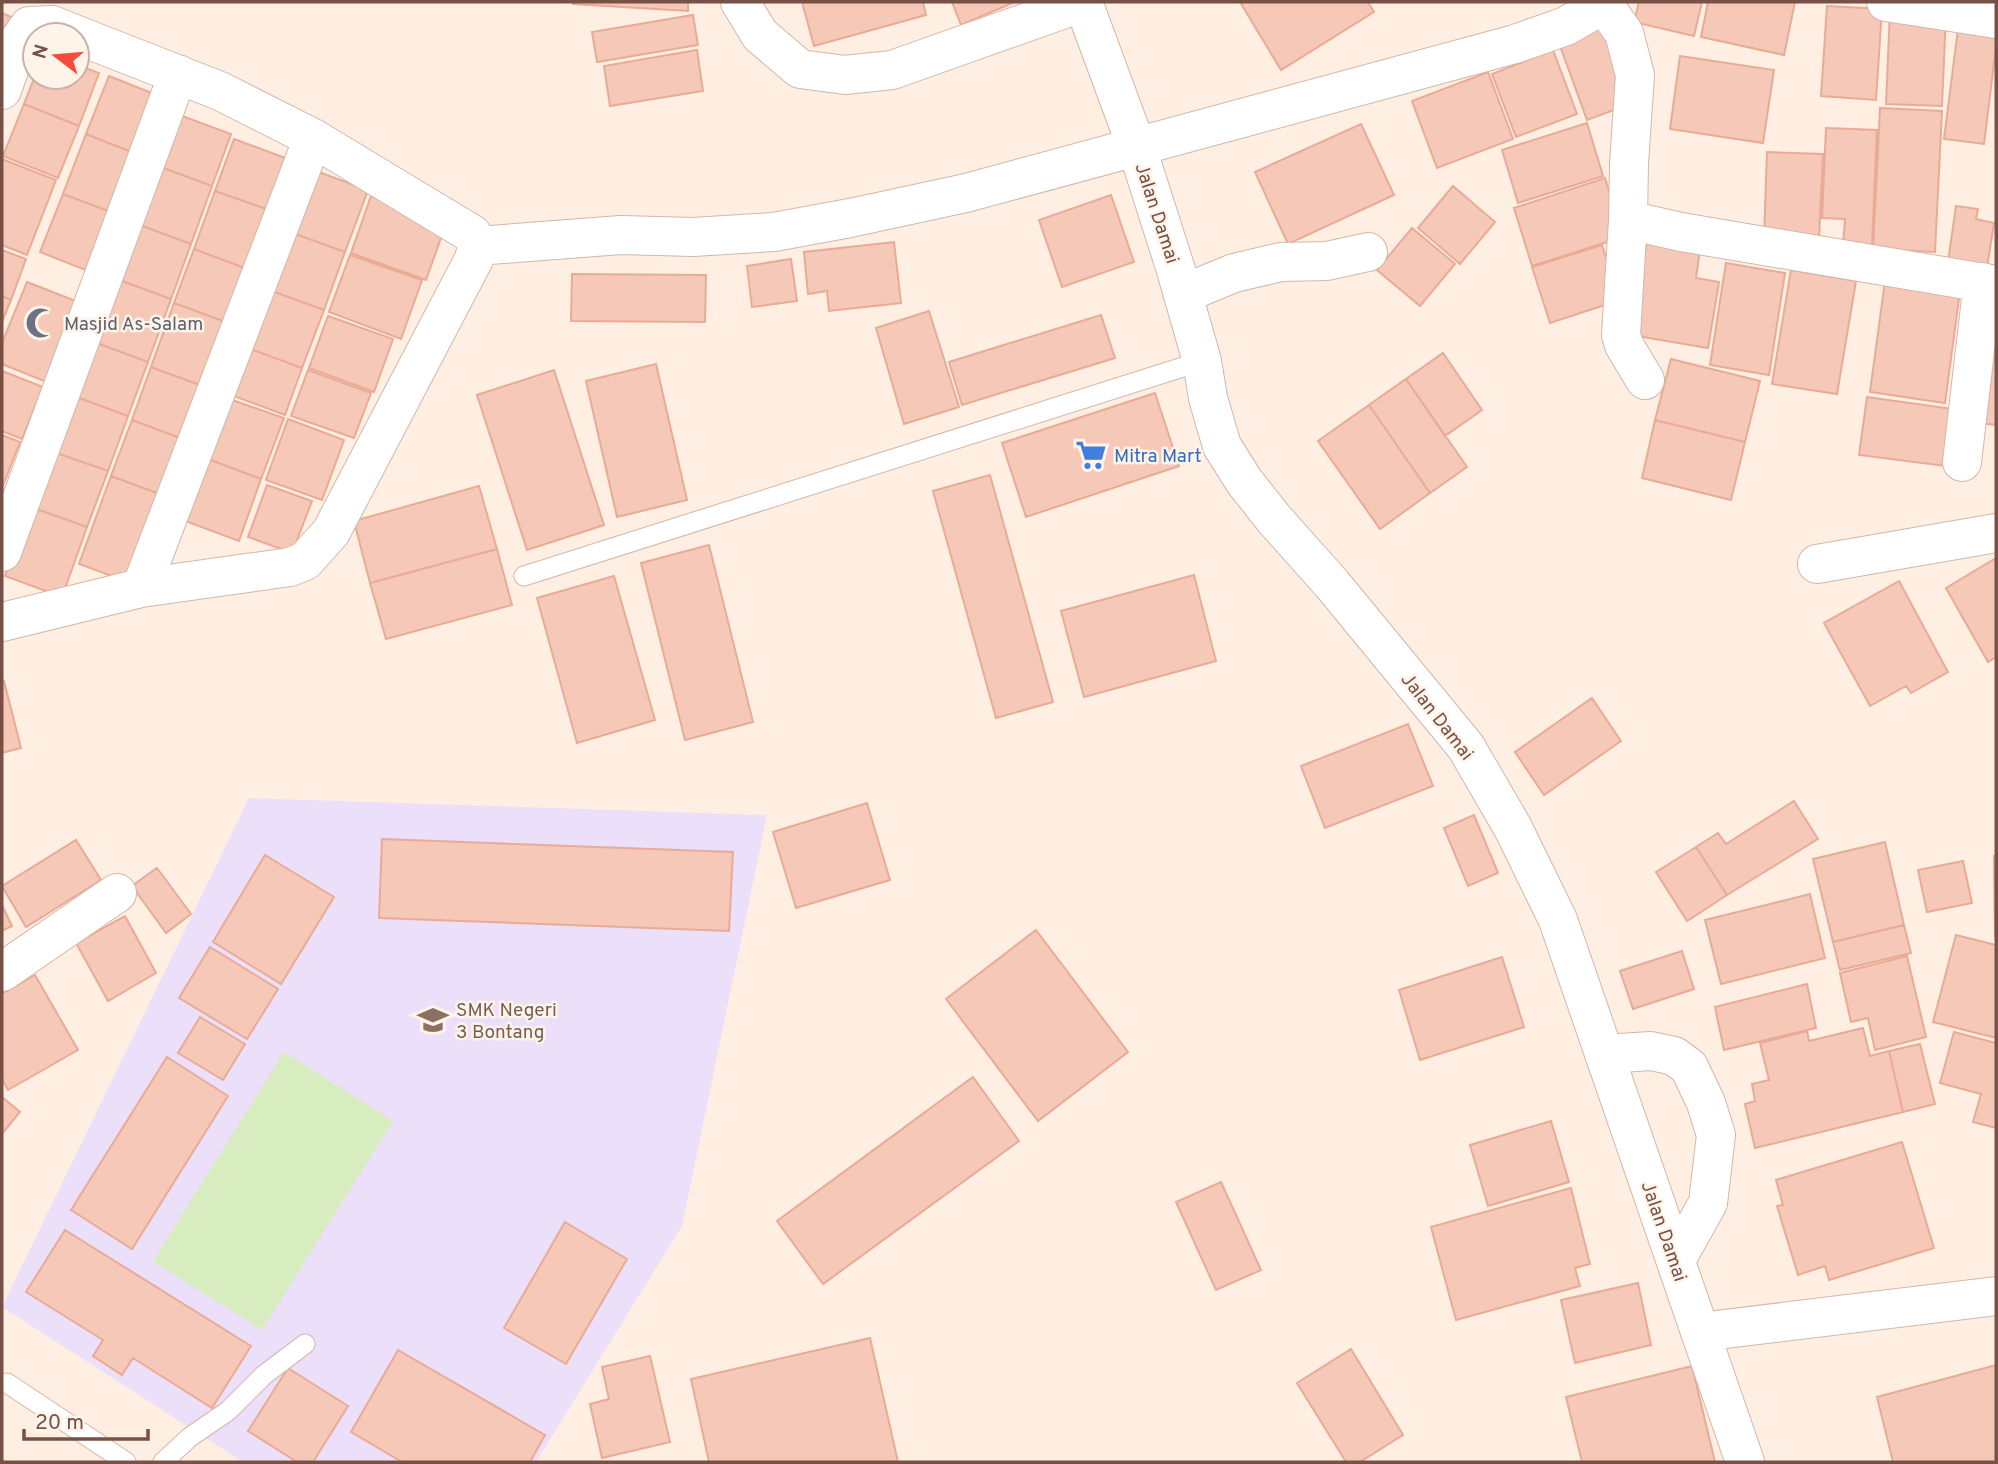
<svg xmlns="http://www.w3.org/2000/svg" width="1998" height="1464" viewBox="0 0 1998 1464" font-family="Overpass,sans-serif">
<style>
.education{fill:#ecdffa}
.green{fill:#d8edbf}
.building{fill:#f5c8b7;stroke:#e9ab96;stroke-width:2}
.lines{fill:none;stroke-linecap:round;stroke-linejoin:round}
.service-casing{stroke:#d2b7aa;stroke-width:21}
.minor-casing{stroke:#d2b7aa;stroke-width:40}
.tertiary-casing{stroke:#d2b7aa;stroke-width:40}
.service{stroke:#fff;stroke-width:19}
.minor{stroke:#fff;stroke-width:38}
.tertiary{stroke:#fff;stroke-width:38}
.labels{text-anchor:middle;stroke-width:5;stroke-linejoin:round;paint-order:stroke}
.street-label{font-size:19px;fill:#785146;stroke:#fff4ea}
.worship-label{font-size:19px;fill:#5b616d;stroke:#fff4ea;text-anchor:start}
.shop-label{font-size:19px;fill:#366cbe;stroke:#fff4ea;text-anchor:start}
.education-label{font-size:19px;fill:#785e54;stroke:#fff4ea;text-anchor:start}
</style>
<rect width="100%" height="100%" fill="#feefe2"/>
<path class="education" d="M249,798L767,815L682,1226L536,1462H243L2,1307Z"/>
<path class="green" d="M284,1052L393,1121L262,1330L153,1261Z"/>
<path class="building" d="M573,2H688V11L573,4Z
M802,2H923L926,15L814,46Z
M952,2H1015L961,25Z
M1240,2H1368L1374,12L1281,70Z
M1639,2H1702L1694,36L1634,22Z
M1708,2H1795L1784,55L1701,37Z
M1827,6L1882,9L1876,100L1821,96Z
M1890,11L1946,14L1942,106L1886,104Z
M2,13L16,19L2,51Z
M693,15L698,45L597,62L592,32Z
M1959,21L1996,25V47L1984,144L1944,139Z
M1602,27L1630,104L1587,120L1559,43Z
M697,50L703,91L610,106L604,66Z
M1553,50L1577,114L1516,137L1492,74Z
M1680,56L1774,70L1763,143L1670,129Z
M77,65L99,73L79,126L24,104L35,76L77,77Z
M1488,72L1513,139L1437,168L1412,101Z
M109,76L157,95L134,153L86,134Z
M24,104L79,126L58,178L3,156Z
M1880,108L1942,111L1935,252L1873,249Z
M174,113L231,134L212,186L155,165Z
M1587,123L1603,176L1518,203L1502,150Z
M1361,124L1394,195L1288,244L1255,172Z
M1826,128L1877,130L1872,246L1843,245L1845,219L1822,218Z
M86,134L134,153L111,212L63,194Z
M234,139L291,160L272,211L215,191Z
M1767,152L1823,154L1819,239L1764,237Z
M2,159L56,180L27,255L2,245Z
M155,165L212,186L191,244L134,223Z
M313,170L368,190L345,252L290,232Z
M1605,178L1623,237L1532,266L1514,208Z
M1453,186L1495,222L1460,264L1418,228Z
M215,191L272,211L250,270L194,249Z
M63,194L111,212L88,271L40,252Z
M1111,195L1134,262L1062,287L1039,220Z
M371,196L446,224L426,280L351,253Z
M1956,206L1978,209L1976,219L1994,223L1987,268L1948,262Z
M134,223L191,244L171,299L114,278Z
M1412,228L1455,264L1420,306L1377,270Z
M290,232L345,252L324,310L269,290Z
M1647,241L1700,250L1696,278L1719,282L1708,348L1631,335Z
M894,242L901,303L829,311L827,291L808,294L804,252Z
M1602,245L1620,300L1550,323L1532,267Z
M194,249L250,270L231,324L174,303Z
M2,250L26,259L11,300L2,296Z
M350,255L422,280L401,339L329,312Z
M791,259L797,301L752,307L747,266Z
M1726,263L1785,273L1769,375L1710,365Z
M1791,270L1856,281L1837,394L1772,384Z
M572,274L706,275L705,322L571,321Z
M114,278L171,299L148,362L91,341Z
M1885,281L1960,291L1945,403L1870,392Z
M27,282L81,303L49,383L2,364V343Z
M269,290L324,310L302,368L248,348Z
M2,296L11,300L2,322Z
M174,303L231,324L208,388L151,367Z
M1996,308V425L1971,422Z
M929,311L959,407L904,424L876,328Z
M1101,315L1115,358L962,405L949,362Z
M328,316L393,339L374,392L309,368Z
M91,341L148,362L128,416L71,395Z
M248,348L302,368L285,415L231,395Z
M1443,353L1482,410L1445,436L1406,379Z
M1671,359L1760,381L1745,442L1655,420Z
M656,364L687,500L617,517L586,381Z
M151,367L208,388L188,441L132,420Z
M308,370L371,393L354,438L291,416Z
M554,370L604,525L527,550L477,395Z
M2,371L43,387L22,439L2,431Z
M1406,379L1467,467L1430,493L1369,405Z
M1155,393L1179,466L1026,517L1002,443Z
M71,395L128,416L108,471L51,451Z
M1867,397L1953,409L1945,466L1859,455Z
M229,399L284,418L261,479L208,459Z
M1369,405L1430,493L1380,529L1318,441Z
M288,419L344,440L322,500L266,480Z
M132,420L188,441L168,497L111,476Z
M1655,420L1745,442L1731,500L1642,478Z
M2,435L20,442L2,488Z
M51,451L108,471L87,527L31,507Z
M208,459L261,479L239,541L185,521Z
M990,475L1053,702L996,718L933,491Z
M111,476L168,497L136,585L79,564Z
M267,485L312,501L292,553L248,537Z
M479,486L497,549L370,583L354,521Z
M31,507L87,527L62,597L5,576Z
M709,545L753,722L685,740L641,563Z
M497,549L512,605L386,639L370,583Z
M1996,558V657L1988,662L1946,588Z
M1194,575L1216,661L1084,697L1061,611Z
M614,576L655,720L577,743L537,598Z
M1899,581L1948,672L1911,693L1906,686L1870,706L1824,623Z
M4,681L21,748L2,753V682Z
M1592,698L1621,741L1544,795L1515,752Z
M1408,724L1433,786L1325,828L1301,766Z
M1794,801L1818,839L1727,895L1696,847L1718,833L1726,844Z
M867,803L890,880L796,908L773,832Z
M1474,815L1498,873L1468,886L1444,828Z
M382,839L733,852L729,931L379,918Z
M76,840L101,880L26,927L2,886Z
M1885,842L1904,925L1833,942L1813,859Z
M1696,847L1727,895L1687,921L1656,872Z
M265,855L334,897L281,984L213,942Z
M1994,856H1996V937H1995Z
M1963,861L1972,903L1927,912L1918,870Z
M157,868L191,914L166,933L132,886Z
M1810,894L1825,958L1721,984L1705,920Z
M2,905L12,926L2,931Z
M125,916L156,973L108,1001L76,943Z
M1904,925L1911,953L1840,970L1833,942Z
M1036,930L1128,1052L1038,1121L946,999Z
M1956,935L1996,945V1038L1933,1022Z
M210,947L278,989L247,1039L179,998Z
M1682,951L1694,989L1633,1009L1620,971Z
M1907,956L1926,1037L1875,1050L1868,1018L1851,1022L1840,973Z
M1502,957L1524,1027L1420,1060L1399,990Z
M35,975L78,1050L8,1090L2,1079V994Z
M1807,984L1816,1028L1724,1050L1715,1007Z
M200,1017L245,1044L223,1080L178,1053Z
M1863,1028L1870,1056L1889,1051L1903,1112L1755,1148L1745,1104L1755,1101L1752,1084L1769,1080L1760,1043L1807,1031L1809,1041Z
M1954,1032L1996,1043V1128L1973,1122L1981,1094L1940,1083Z
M1920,1044L1935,1104L1903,1112L1889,1051Z
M167,1057L228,1096L132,1249L71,1210Z
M973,1077L1019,1141L823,1284L777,1221Z
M2,1097L20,1112L2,1134Z
M1551,1121L1569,1182L1488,1206L1470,1145Z
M1902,1142L1934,1248L1829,1280L1825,1266L1798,1275L1777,1206L1783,1205L1776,1180Z
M1221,1182L1261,1270L1216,1290L1176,1202Z
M1571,1188L1590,1264L1575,1268L1580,1286L1456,1320L1431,1227Z
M565,1222L627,1259L566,1364L504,1328Z
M65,1230L251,1346L212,1408L133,1358L122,1375L93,1356L103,1340L26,1292Z
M1638,1283L1651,1345L1575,1363L1561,1300Z
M870,1338L898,1462H709L691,1379Z
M1351,1349L1403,1435L1360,1462H1346L1297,1383Z
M398,1350L545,1435L530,1462H402L351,1432Z
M650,1356L670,1442L602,1458L590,1404L609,1399L602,1367Z
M1996,1365V1462H1893L1877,1397Z
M1692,1366L1715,1462H1582L1566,1397Z
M288,1368L348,1406L313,1462H297L248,1431Z"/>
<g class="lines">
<g class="service-casing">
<path id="service" d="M524,576L1202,361
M7,1383L126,1462
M163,1462L190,1437L228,1411L264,1375L305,1344"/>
</g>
<g class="minor-casing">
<path id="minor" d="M740,2L760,35L800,69L845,75L892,70L1084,2
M1886,2L1996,19
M1604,5L1624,33L1635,75L1629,164L1628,220L1681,232L1996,285
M77,35L220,91L313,138L472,234L477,246
M2,90L20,39L29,26L52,25L77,35
M1628,220L1621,335L1624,345L1645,380
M1183,294L1234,273L1281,262L1327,261L1368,252
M1962,462L1983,282
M2,552L178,74
M1817,564L1996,533
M141,588L313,138
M2,622L141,588L290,567L305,561L331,532L474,259L477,246L621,235L693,237L774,232L850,218L966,193L1515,44L1566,26L1607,2
M2,972L117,893
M1604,1054L1651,1051L1674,1056L1689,1067L1706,1103L1716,1135L1708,1203L1676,1260
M1700,1332L1996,1296"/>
</g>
<g class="tertiary-casing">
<path id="tertiary" d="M1083,2L1137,148L1175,267L1202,361L1208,398L1222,446L1244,481L1274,519L1332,584L1466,747L1513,828L1558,920L1745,1462"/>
</g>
<use href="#service" class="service"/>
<use href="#minor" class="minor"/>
<use href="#tertiary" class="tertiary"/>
</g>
<defs>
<g id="mosque-bare" transform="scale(2.415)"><path d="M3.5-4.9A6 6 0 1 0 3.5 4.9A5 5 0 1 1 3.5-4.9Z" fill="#6b7280" stroke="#fff4ea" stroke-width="2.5" paint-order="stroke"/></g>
<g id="supermarket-bare" transform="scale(2.415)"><path d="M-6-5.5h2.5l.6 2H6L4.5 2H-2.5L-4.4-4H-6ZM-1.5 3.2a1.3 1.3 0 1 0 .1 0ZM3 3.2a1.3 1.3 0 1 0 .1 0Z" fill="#3f7fe0" stroke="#fff4ea" stroke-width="2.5" paint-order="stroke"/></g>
<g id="school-bare" transform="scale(2.415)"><path d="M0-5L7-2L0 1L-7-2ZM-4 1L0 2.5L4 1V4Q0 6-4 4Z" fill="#8d6e63" stroke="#fff4ea" stroke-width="2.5" paint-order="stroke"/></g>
</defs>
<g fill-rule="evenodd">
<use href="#mosque-bare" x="41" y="323"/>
<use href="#supermarket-bare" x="1091" y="455"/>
<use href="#school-bare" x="433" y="1020"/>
</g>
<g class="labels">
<g class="street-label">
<text transform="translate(1158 213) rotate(72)" y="7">Jalan Damai</text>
<text transform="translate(1438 716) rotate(52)" y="7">Jalan Damai</text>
<text transform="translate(1665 1231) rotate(71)" y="7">Jalan Damai</text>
</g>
<g class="worship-label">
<text x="64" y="330">Masjid As-Salam</text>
</g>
<g class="shop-label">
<text x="1114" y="462">Mitra Mart</text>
</g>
<g class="education-label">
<text x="456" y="1016">SMK Negeri<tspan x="456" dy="22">3 Bontang</tspan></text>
</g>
</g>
<rect width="1998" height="1464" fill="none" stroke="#785146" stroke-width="7"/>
<g transform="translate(56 56) rotate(286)"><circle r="33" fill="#fff4ea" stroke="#c9b3a8" stroke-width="2"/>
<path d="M0-5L12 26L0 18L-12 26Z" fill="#f24d3d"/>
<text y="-10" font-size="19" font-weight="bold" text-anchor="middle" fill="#785146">N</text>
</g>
<path d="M24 1429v10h124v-10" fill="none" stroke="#785146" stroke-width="3.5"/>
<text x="35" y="1429" font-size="21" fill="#785146" stroke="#fff4ea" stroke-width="5" paint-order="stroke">20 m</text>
</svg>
